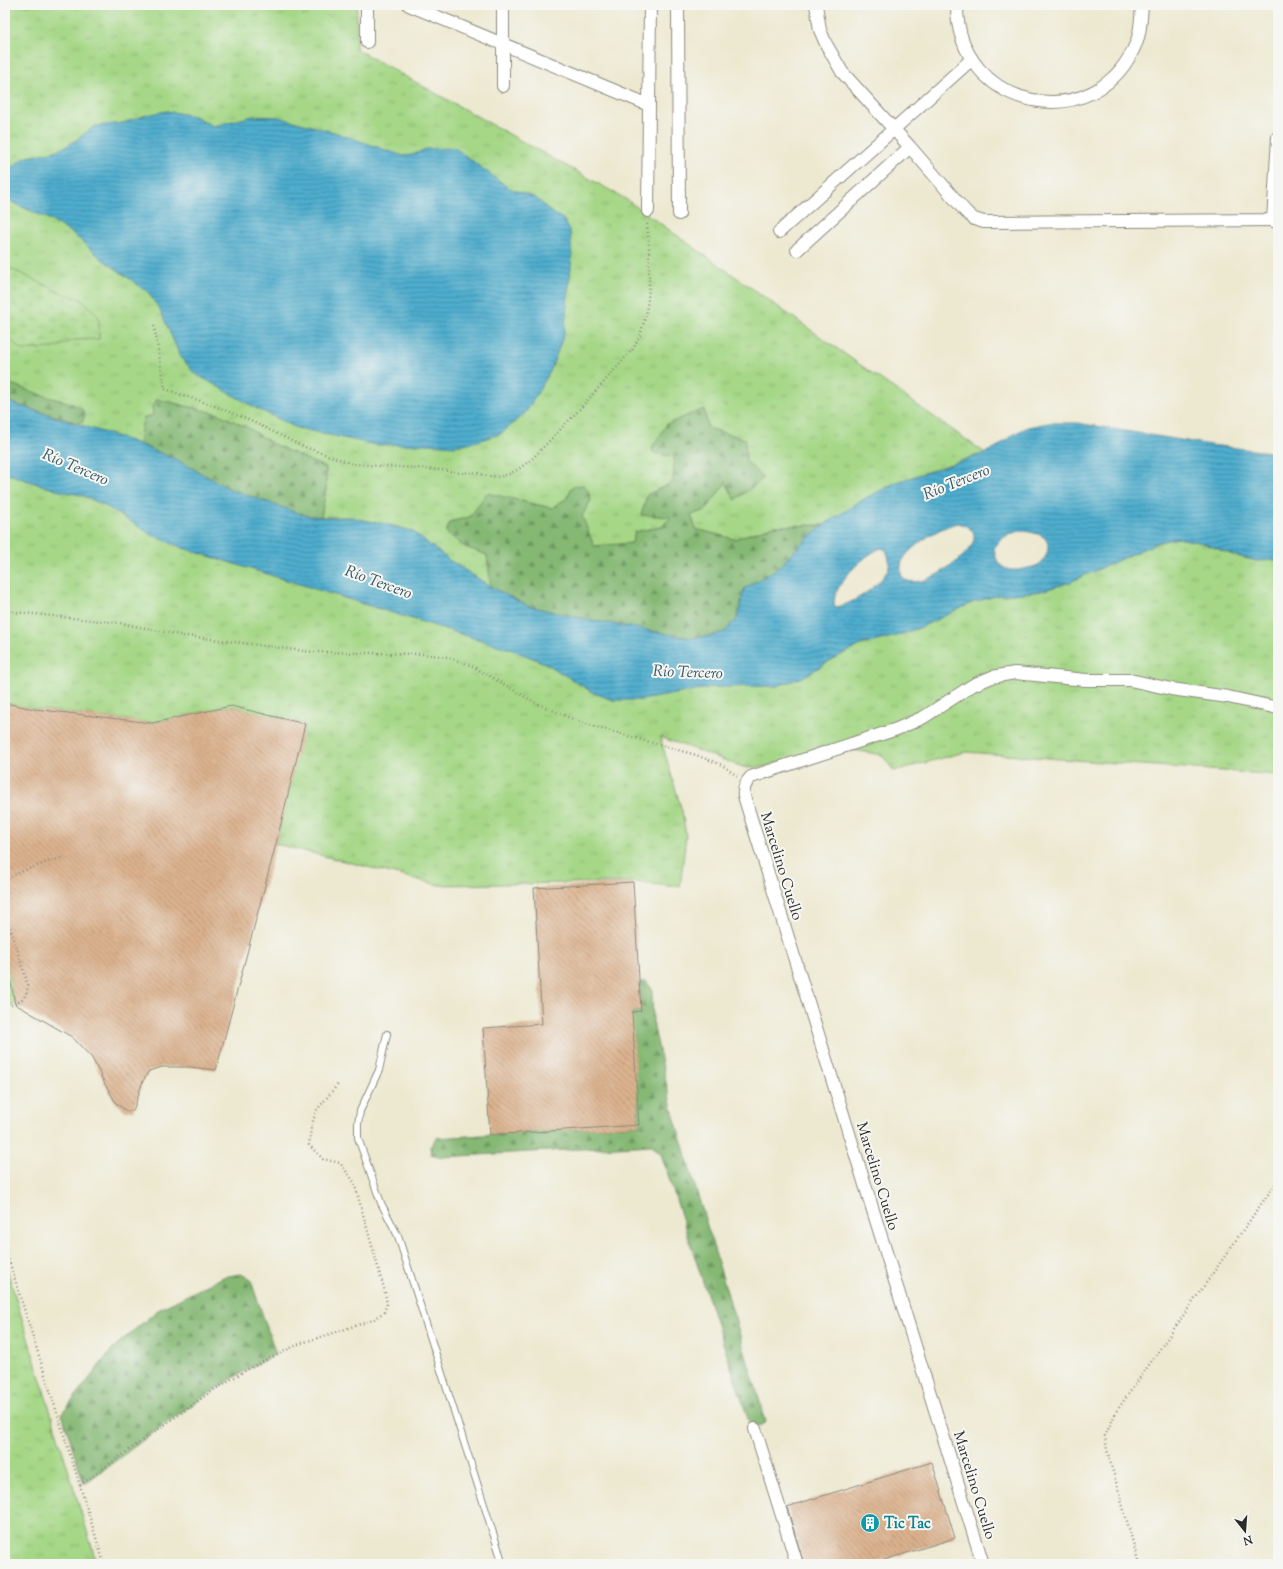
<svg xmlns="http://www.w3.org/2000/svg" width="1283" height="1569" viewBox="0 0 1283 1569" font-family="'Sorts Mill Goudy',serif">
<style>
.grass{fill:url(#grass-tufts);stroke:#688158}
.forest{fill:url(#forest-firs);stroke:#58724f}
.wetland{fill:url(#wetland-marsh);stroke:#688158}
.water{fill:url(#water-rules);stroke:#3d6c7c;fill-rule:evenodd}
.building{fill:url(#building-back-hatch)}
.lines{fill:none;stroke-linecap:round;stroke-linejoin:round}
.lane-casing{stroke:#8c8a7e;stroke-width:8}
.street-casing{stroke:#8c8a7e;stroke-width:14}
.path{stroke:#8c8a7e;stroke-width:2.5;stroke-dasharray:1 3;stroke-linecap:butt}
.lane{stroke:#fff;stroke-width:6}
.street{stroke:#fff;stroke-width:12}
.labels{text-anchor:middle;stroke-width:4;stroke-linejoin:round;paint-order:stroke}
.street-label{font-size:15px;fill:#2b2b2b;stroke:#f6f6f2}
.culture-label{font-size:15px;font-weight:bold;fill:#0d838f;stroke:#f6f6f2;text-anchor:start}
.water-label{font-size:16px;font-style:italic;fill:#385864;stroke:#f6f6f2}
</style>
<defs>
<pattern id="grass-tufts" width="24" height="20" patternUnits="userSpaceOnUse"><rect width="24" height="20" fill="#a5d786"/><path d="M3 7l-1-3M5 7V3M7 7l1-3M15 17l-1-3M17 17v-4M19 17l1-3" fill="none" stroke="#8eb974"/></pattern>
<pattern id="forest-firs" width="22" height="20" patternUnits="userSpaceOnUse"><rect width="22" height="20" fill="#84b873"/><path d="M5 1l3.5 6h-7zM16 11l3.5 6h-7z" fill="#6c965f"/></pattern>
<pattern id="wetland-marsh" width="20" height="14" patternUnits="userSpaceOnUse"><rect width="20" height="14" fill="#a5d786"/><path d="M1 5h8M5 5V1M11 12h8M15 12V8" fill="none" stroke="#8eb974"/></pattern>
<pattern id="water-rules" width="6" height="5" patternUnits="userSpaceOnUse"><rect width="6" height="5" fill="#4fadce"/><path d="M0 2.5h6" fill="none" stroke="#428da7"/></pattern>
<pattern id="building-back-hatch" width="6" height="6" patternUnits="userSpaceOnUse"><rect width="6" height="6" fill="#dbb28e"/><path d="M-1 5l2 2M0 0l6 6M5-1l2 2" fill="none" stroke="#b29174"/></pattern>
</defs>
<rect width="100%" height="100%" fill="#f6f6f2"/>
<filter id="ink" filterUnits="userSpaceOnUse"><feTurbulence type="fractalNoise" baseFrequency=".025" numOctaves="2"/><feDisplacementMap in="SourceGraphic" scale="8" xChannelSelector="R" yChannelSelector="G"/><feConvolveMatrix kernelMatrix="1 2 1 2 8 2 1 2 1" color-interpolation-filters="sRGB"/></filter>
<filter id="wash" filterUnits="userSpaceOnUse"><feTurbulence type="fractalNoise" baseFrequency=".012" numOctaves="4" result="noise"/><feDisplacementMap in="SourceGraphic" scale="16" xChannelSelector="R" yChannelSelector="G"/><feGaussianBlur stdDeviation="0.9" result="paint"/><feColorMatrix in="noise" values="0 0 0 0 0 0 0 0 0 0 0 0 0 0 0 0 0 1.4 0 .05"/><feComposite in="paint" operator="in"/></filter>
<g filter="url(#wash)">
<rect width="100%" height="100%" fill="#ede9d1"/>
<path class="grass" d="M5,5H357L356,49L624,198L985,453L897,482L862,500L824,525L775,526L734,539L696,529L691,515L706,510L726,482L763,479L746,461L745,439L708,428L704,410L656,454L674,456L673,482L647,495L671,517L661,527L635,532L632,543L594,547L582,516L591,500L572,487L567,498L552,508L488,494L470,517L450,522L465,547L487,555L491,587L449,560L412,531L385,524L348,517H321L326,489V468L273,444L250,429L219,414L157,399L153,415L143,418L139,444L5,401Z
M5,473L56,490L81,495L104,505L124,518L183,548L513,650L545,663L594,693L613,700H641L713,687L777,686L801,678L833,659L861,645L896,636L974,602L995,596L1041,591L1070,582L1159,542L1178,538L1203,543L1233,555L1256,561L1278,560V775L965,752L894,771L882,755L831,746L763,767L746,768L660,737L682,811L686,836L680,887L633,882L439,885L276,844L304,724L231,706L152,723L34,709L5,703Z
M5,952L15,1004L5,1007Z
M5,1263L97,1564H5Z"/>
<path class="forest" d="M5,379L8,383L48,397L71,403L82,409L85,415L83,421L78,423L5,401Z
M157,399L219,414L250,429L273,444L326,468V489L321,517L304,515L230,489L175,459L139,444L143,418L153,415L152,407Z
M704,409L708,428L745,439L746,461L763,479L735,500L726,482L706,510L691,515L696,529L734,539L775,526L824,525L804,541L778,568L744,589L737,619L724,632L710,636L690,638L580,618L528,606L491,587L487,555L465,547L446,532L450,522L470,517L487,493L552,508L567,498L572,487L583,485L588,490L591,500L582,516L594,546L632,543L635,532L661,527L671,517L641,515L647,495L673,482L674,456L656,454L652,451L653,446L667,424Z
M646,981L652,989L653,1023L672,1109L766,1422L759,1426L749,1422L661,1154L652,1145L443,1157L431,1154L430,1147L436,1138L639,1125L630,1012L641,1011L639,983Z
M240,1274L250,1278L276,1354C207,1389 146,1439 84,1484L62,1414L113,1348L158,1310L223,1277Z"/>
<path class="wetland" d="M5,266L62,293L83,300L99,317V339L73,340L54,348L21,350L5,334Z"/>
<path class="water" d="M167,111L194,116L213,126L253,116L278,117L334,132L403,156L412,155L426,149L455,148L509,188L536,198L551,212L563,219L570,231L572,257L564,334L550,372L526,412L502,433L478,441L454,446L430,444L376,445L297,428L254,407L194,373L180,356L160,310L148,292L102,259L73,234L47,218L9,201L5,202V172L24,158L58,150L72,143L95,126L123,123L146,115Z
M5,401L128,440L175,459L230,489L304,515L331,518L348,517L385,524L412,531L449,560L491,587L528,606L580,618L690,638L710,636L724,632L737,619L744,589L778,568L804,541L824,525L862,500L897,482L985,453L1000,445L1012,435L1028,427L1048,423H1077L1211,445L1278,453V560L1257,561L1233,555L1203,543L1178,538L1159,542L1070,582L1041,591L995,596L974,602L919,628L896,636L861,645L833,659L801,678L777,686L713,687L641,700H613L594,693L545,663L513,650L183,548L152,535L104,505L81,495L56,490L5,473ZM958,523C1002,535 944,574 925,580C915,583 899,584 901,568C901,566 901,562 903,560C911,545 942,526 958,523ZM1024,531C1030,532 1037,533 1042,536C1053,542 1047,560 1038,565C1034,567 1028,568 1023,569C1005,573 996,566 994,548C1003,536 1010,532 1024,531ZM881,548L886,550C888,555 890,561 889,566C885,583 852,605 836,607L834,604C833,584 864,555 881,548Z"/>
<g id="blocks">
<path class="building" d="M5,703L34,709L152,723L231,706L305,724L276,844L216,1070L190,1067H162L149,1071L143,1081L133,1111H126L116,1103L105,1084L92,1058L72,1037L15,1004L5,952Z
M633,882L641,1011L632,1012L639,1125L490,1135L483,1028L542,1024L534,888Z
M932,1462L955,1538L871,1564H804L787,1507Z"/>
</g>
</g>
<g filter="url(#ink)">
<use href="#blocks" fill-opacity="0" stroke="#8c8a7e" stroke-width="1"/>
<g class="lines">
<g class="lane-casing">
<path id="lane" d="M387,1034L379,1070L360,1111L358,1124V1138L381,1203L398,1236L503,1564"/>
</g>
<g class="street-casing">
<path id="street" d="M409,5L649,105
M678,5L679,214
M816,5L820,30L826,44L842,72L910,147L966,212L974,219L984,222L1278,220
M957,5C956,110 1098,141 1137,41C1141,30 1141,17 1142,5
M367,42V5
M503,86V5
M648,211L650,5
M1273,221L1278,137
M779,232L972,59
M797,250L910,147
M755,1429L797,1564
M983,1564L744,796C743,788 745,783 751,777L897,729L924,717L973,685L992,677L1015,673L1086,680H1130L1171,689L1228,697L1278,708"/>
</g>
<path class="path" d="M154,326L165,389L215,406L249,420L302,446L353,464L443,470L460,473L472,472L489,476L499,477L509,474L517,470L531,460L578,411L633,349L640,335L646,315L649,289V242L647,222
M5,611L120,623L180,635L312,652L424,654L448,657L472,666L536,703L563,715L589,725L696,755L722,765L737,776
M5,882C14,871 50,862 64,857
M5,912L28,985C26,1001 19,1002 5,1007
M5,1248C38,1354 72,1458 104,1564
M80,1485L212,1391L248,1369L299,1344L373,1320L384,1312L387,1304L385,1292L354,1182L340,1163L323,1159L309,1145L311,1128L316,1111L339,1083
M1139,1564L1107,1450L1105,1436L1116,1412L1278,1180"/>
<use href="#lane" class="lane"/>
<use href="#street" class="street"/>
</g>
</g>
<defs>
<g id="building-disc" transform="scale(1)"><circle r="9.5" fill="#0f9aa8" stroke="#f6f6f2"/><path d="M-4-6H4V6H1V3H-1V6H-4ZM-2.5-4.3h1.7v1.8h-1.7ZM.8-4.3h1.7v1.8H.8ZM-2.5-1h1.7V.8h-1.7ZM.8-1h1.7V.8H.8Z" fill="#fff"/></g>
</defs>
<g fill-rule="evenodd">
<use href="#building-disc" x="870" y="1523"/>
</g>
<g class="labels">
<g class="street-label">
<text transform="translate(782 866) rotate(73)" y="5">Marcelino Cuello</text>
<text transform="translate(878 1176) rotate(73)" y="5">Marcelino Cuello</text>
<text transform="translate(975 1485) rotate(73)" y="5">Marcelino Cuello</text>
</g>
<g class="culture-label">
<text x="884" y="1528">Tic Tac</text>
</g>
<g class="water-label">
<text transform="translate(76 466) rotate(23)" y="6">Río Tercero</text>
<text transform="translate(956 481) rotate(-22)" y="6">Río Tercero</text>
<text transform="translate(379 581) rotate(20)" y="6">Río Tercero</text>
<text transform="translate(688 671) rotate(2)" y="6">Río Tercero</text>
</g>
</g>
<rect width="1283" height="1569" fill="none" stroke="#f6f6f2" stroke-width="20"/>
<g transform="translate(1245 1531) rotate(163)" stroke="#f6f6f2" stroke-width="3" paint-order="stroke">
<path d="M0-3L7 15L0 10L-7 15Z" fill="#2b2b2b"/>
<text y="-6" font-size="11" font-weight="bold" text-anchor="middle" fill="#2b2b2b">N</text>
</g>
</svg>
